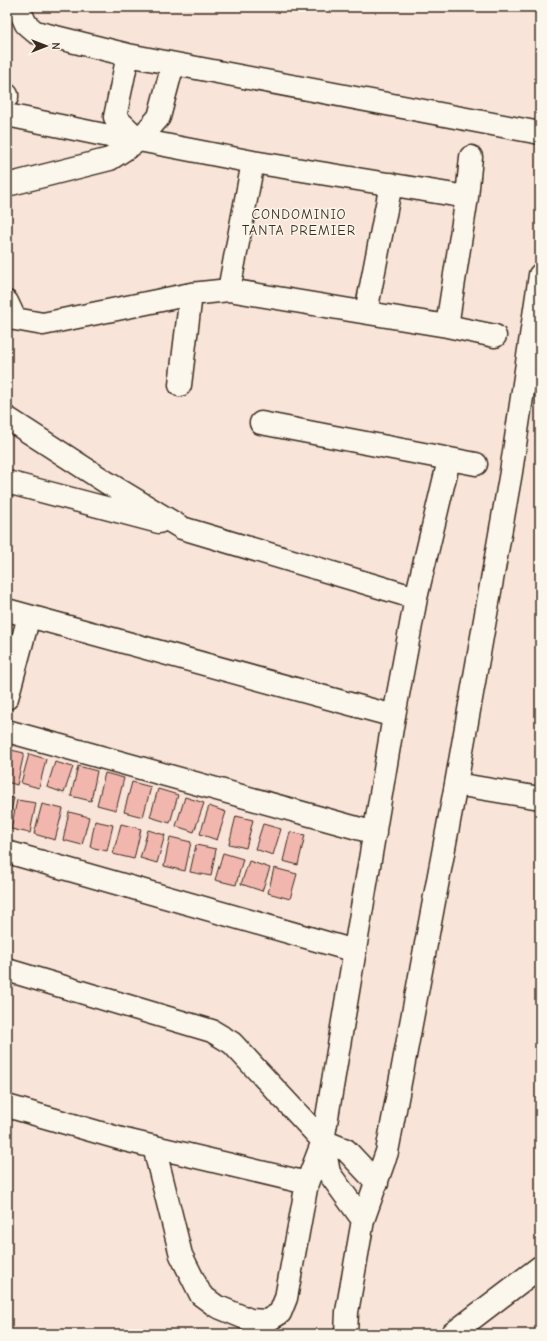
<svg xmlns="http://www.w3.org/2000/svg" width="547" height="1341" viewBox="0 0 547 1341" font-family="'Comic Neue',sans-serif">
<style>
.building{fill:#f1b7ae;stroke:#3b2a1e}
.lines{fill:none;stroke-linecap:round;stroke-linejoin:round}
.minor-casing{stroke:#3b2a1e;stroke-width:25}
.major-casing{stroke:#3b2a1e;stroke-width:25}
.minor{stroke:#fbf7ec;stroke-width:22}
.major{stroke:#fbf7ec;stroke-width:22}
.labels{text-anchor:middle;stroke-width:3;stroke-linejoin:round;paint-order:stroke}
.neighbourhood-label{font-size:14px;letter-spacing:1px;fill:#3b2a1e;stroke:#fbf7ec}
</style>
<rect width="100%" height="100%" fill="#f8e4d9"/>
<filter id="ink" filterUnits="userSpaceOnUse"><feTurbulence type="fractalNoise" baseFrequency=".025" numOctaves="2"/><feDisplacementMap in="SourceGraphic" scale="8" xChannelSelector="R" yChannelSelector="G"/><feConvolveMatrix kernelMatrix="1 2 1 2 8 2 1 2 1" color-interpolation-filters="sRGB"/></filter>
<g filter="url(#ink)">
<path class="building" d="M7,749L24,753L17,785L7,782Z
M29,754L46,759L39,788L21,783Z
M55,762L73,767L64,793L47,787Z
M78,766L97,771L91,801L71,796Z
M105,773L124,778L116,810L97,805Z
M132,782L151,787L143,817L124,812Z
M158,789L178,795L170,823L150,817Z
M7,797L14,798L7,827Z
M185,797L204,803L194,832L176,826Z
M17,800L36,803L30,833L11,829Z
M42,804L63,809L55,840L34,834Z
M209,806L226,812L217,840L200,834Z
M69,812L89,817L82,845L63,840Z
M236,816L253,820L246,848L229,844Z
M95,821L113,825L107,851L90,847Z
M121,824L141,829L134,859L113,854Z
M263,824L281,829L273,855L255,849Z
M148,830L165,835L157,863L140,858Z
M290,832L305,835L298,865L283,861Z
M170,837L191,842L185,871L164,866Z
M196,845L216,849L211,876L190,872Z
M223,853L243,859L236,885L215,880Z
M249,861L270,868L262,891L241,884Z
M274,868L297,874L290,899L268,893Z"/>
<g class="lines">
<g class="minor-casing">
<path id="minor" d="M18,7L26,24L35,32L128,55L540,133
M128,55L115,117L139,140
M7,95V97
M7,115L109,136L139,140L253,162L467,197
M7,185L110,159L139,140L159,117L173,64
M229,290L253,162
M7,302L15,319L43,324L191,294L229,290L447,326L495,336
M366,312L391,184
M447,326L467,197L471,157
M180,385L191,294
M7,418L106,482L182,528L416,598
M261,423L476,464
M7,482L159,522
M7,610L394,716
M7,698L29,616
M7,731L375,833
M456,784L540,798
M7,852L355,951
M7,970L212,1031L232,1043L323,1141L346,1150L377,1183
M7,1106L125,1140L307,1183
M323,1141L329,1173L363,1220
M154,1147L181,1255L201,1295L216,1306L250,1320L267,1321L280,1313L286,1298L307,1183L323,1141L394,716L416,598L449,460
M346,1334L347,1312L363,1220L387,1152L456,784L511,472L540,275"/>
</g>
<g class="major-casing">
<path id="major" d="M452,1334L540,1267"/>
</g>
<use href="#minor" class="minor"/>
<use href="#major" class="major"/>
</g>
</g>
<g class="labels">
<g class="neighbourhood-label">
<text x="299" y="219">CONDOMINIO<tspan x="299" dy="16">TANTA PREMIER</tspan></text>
</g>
</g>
<rect width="547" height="1341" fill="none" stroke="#fbf7ec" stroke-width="24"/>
<rect x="12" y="12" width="523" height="1317" fill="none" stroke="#3b2a1e" stroke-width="1.5" filter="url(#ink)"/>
<g transform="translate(46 46) rotate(90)" stroke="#fbf7ec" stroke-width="3" paint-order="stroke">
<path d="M0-3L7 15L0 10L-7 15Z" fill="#3b2a1e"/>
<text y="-6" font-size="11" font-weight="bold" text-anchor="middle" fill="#3b2a1e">N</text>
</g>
</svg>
